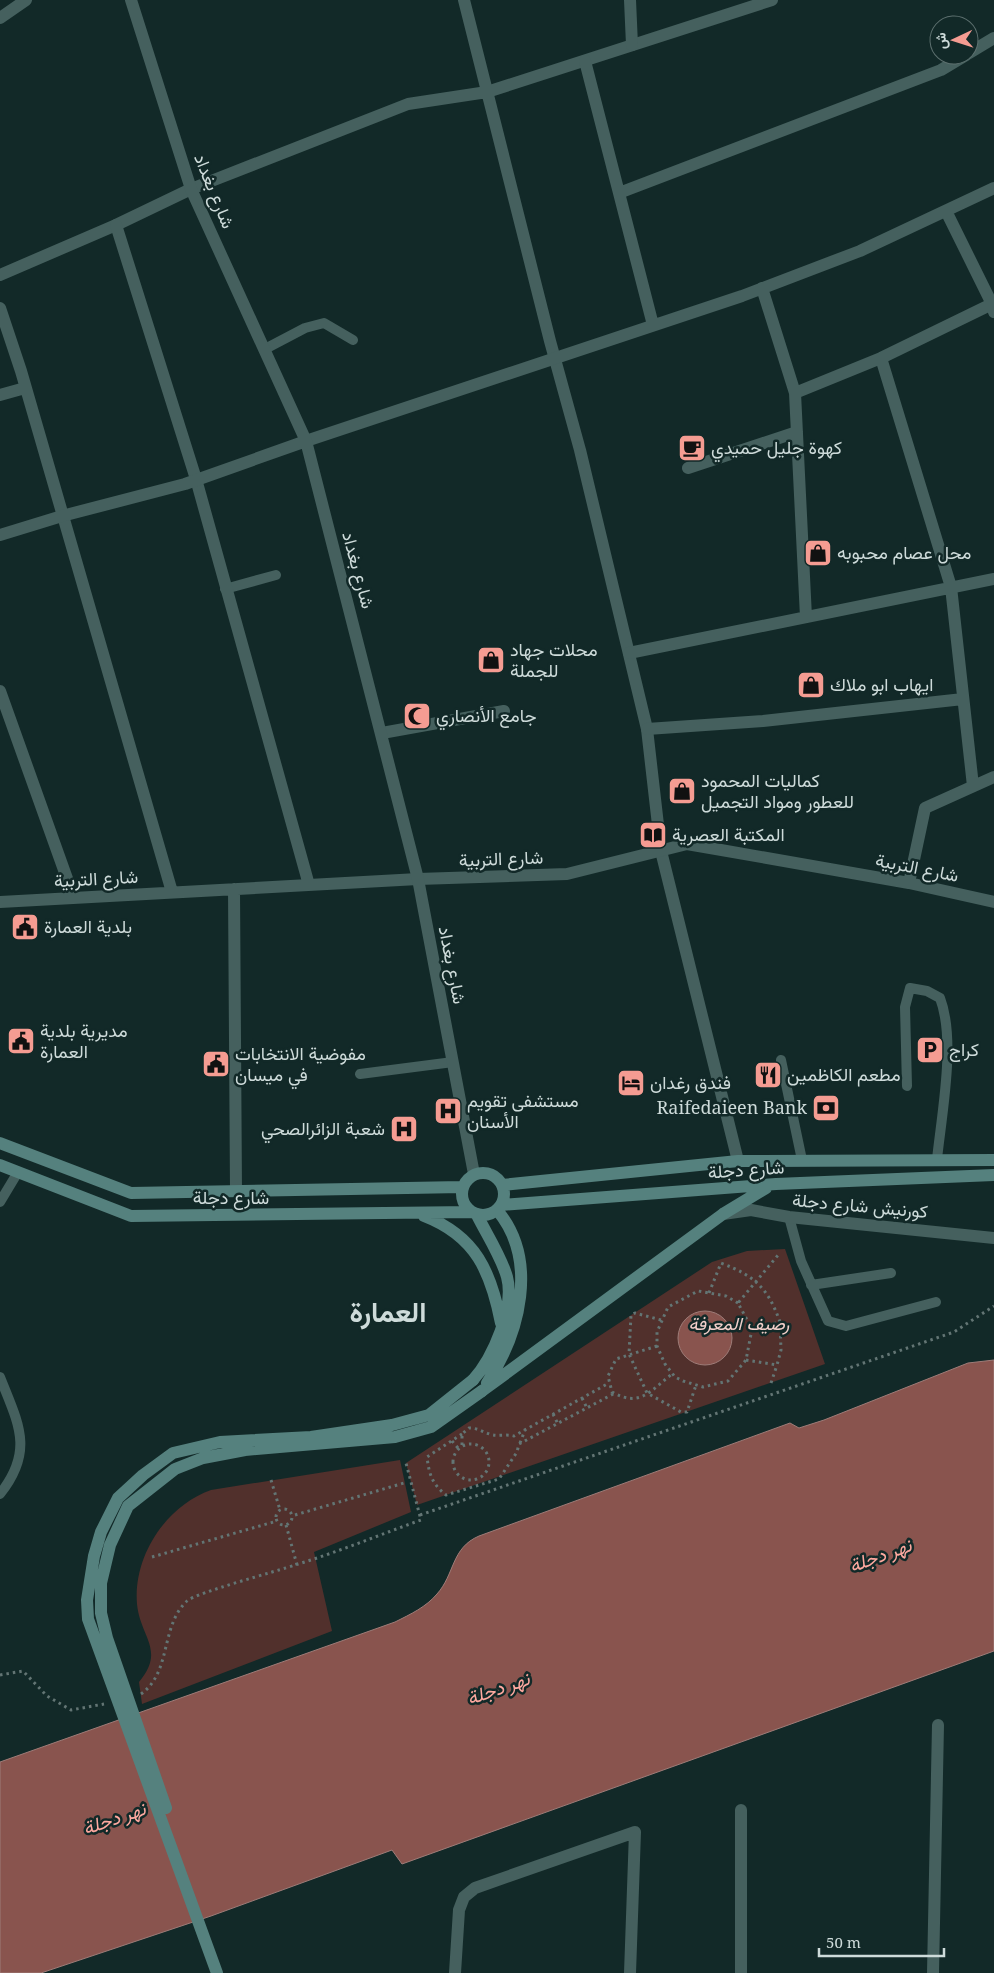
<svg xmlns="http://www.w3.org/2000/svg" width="994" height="1973" viewBox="0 0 994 1973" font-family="'Noto Serif',Vazirmatn,serif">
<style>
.green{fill:#51302c}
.water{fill:#89544e;stroke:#9e7c78}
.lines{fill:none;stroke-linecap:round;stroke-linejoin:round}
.path{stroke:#637574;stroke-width:3;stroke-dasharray:2.5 4;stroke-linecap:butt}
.service{stroke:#45605e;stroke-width:10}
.pedestrian{stroke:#45605e;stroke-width:12}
.minor{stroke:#45605e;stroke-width:12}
.tertiary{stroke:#45605e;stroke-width:12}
.secondary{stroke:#55817e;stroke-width:12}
.secondary-bridge{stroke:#55817e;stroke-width:12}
.labels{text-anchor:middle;stroke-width:5;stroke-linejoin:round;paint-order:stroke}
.street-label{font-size:18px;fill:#cedbda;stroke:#122928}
.poi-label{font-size:18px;fill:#cedbda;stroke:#122928;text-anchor:start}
.park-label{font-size:18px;font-style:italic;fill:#f3d0cb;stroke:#122928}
.water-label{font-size:19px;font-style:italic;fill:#fea9a0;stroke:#122928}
.town-label{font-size:28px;font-weight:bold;fill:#cedbda;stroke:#122928}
</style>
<rect width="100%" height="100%" fill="#122928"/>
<path class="green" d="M785,1249L825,1364L417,1505L406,1463L712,1262L747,1251Z
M400,1460L411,1512L314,1552L332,1631L142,1704L139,1682C166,1650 140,1637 137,1604C133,1556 166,1506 211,1490Z"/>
<path class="water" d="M678 1338a27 27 0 1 1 54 0a27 27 0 1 1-54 0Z
M994,1360V1651L402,1864L392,1850L211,1916L41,1973H0V1762L395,1622C411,1614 426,1607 437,1594C455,1574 451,1548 479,1536L790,1423L799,1428L824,1420L968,1363Z"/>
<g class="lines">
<path class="path" d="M709,1293L721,1263C755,1276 768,1288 780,1322L752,1329
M738,1303L726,1296L698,1291L668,1307L657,1332V1346L665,1364L675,1377L683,1381L703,1387L728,1381L746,1360L752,1329L738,1303L779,1254
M661,1320L635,1313L631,1315L629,1354L647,1393L681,1412H687L696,1385
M657,1346L616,1359L608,1376L612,1392C640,1408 650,1391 672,1374
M746,1360L777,1365L781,1350L780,1322
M771,1383L777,1365
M582,1398L587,1408
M553,1414L558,1424
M462,1434L427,1457C429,1474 432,1484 446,1495L499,1479L517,1452L519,1444L615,1393
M452,1441L458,1448
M520,1443L525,1430
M453 1462a18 18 0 1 1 36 0a18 18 0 1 1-36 0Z
M462,1445V1434L469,1428C479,1428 484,1433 493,1435C499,1436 507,1434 514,1436L609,1383
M271,1480L280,1510
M276 1517a8 8 0 1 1 16 0a8 8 0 1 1-16 0Z
M295,1515L404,1483
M420,1515L954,1332L994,1306
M286,1525L297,1565
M152,1557L277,1521
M0,1675L23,1671L47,1696L71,1710L104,1704
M141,1694C172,1672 160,1626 187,1601C195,1593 278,1571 295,1565C338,1552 379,1535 421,1520L406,1463"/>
<path class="service" d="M265,349L305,328L324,323L353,340
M225,589L276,575
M781,1060L802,1160
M360,1074L453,1062
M907,1086L905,1007L910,988L927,991L940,998C956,1040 942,1112 937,1159
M0,1202L18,1172
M789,1217L801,1261L828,1321L846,1326L936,1302
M811,1285L891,1273
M0,1377C18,1423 35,1450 0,1494"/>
<path class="pedestrian" d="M464,0L550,341L580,450L647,729L661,851L738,1161
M0,275L116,225L191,189L408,104L487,92L772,0"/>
<path class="minor" d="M630,0L632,45
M0,18L26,0
M969,53L994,38
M585,61L653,325
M619,193L941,70L966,55
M946,211L992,304L994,312
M116,225L196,479L309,885
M762,288L795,393L806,617
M0,308L21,371L172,892
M881,358L951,587L973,786
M795,393L881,358L994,303
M0,395L25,388
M306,441L742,296L860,251L994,188
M688,468L797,432
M629,653L994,579
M0,691L74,898
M647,729L763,721L963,699
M382,733L504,711
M909,883L925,808L994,777
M234,889L236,1191
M0,902L418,879L567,874L687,844L909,883L994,902
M723,1214L751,1210L789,1217L994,1238
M741,1810V1973
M455,1973L459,1910L464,1897L475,1888L635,1832L630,1973
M933,1973L938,1725"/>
<path class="tertiary" d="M131,0L191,189L306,441L418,879L474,1174
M0,535L62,516L185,484L306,441"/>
<path class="secondary" d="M0,1143L131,1193L462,1187
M0,1165L131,1216L471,1212
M462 1194a21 21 0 1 1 42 0a21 21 0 1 1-42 0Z
M502,1185L738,1161L994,1160
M501,1205L776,1184L994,1175
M424,1216C476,1236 491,1272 501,1323
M473,1380C493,1358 515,1307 507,1277C501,1256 487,1235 477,1215
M487,1383C520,1333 539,1260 497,1210
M482,1391L723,1214L766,1188"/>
<path class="secondary-bridge" d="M166,1808L107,1638L101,1613V1583L110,1545L128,1506L175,1469L203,1458L245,1450L395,1437L431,1427L482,1391
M217,1973L88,1619L87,1600L94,1556L101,1532L118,1498L143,1475L173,1453L220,1442L311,1437L392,1425L429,1415L473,1380"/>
</g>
<defs>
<g id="cafe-square" transform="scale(1.4375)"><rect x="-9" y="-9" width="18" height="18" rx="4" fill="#f59c92" stroke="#122928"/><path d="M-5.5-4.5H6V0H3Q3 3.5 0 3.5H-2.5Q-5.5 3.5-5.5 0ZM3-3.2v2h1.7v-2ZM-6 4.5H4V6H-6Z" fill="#111"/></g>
<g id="shop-square" transform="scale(1.4375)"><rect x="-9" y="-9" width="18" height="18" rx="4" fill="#f59c92" stroke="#122928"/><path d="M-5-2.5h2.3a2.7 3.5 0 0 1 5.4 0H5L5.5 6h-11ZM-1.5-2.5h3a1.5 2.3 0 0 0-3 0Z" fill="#111"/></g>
<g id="mosque-square" transform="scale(1.4375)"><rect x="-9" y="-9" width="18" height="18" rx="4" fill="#f59c92" stroke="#122928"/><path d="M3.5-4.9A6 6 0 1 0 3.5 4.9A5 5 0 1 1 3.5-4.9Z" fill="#111"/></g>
<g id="library-square" transform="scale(1.4375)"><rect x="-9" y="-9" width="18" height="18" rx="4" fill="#f59c92" stroke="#122928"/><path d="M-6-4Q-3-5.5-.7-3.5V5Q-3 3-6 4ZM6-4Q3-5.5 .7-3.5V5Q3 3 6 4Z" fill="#111"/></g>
<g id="civic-square" transform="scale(1.4375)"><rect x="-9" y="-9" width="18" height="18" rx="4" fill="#f59c92" stroke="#122928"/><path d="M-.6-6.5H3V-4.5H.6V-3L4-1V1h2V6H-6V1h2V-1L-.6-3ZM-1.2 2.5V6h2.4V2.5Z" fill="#111"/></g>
<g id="parking-square" transform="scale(1.4375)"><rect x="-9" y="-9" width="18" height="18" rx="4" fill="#f59c92" stroke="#122928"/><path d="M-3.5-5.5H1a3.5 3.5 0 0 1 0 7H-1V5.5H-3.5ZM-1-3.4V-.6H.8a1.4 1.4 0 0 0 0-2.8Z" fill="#111"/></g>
<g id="restaurant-square" transform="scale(1.4375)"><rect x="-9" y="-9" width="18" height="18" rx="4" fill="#f59c92" stroke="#122928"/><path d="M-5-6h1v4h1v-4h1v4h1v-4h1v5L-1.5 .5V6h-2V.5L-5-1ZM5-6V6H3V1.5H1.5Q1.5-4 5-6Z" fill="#111"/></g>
<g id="hotel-square" transform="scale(1.4375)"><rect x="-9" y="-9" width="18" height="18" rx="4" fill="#f59c92" stroke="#122928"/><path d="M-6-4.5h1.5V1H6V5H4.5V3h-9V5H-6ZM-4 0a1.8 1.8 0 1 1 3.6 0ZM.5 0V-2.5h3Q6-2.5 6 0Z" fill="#111"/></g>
<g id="bank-square" transform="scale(1.4375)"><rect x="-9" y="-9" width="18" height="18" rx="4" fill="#f59c92" stroke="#122928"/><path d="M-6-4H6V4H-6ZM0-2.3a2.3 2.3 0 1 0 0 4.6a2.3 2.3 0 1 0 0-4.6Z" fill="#111"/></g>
<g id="hospital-square" transform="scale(1.4375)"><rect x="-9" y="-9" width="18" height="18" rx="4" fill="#f59c92" stroke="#122928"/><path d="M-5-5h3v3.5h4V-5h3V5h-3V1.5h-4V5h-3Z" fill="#111"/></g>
</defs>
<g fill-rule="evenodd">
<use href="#cafe-square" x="692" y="448"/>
<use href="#shop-square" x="818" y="553"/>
<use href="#shop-square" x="491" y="660"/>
<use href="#shop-square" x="811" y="685"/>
<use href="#mosque-square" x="417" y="716"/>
<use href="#shop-square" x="682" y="791"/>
<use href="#library-square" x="653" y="835"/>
<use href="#civic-square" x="25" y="927"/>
<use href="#civic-square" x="21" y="1041"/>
<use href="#parking-square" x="930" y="1050"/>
<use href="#civic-square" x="216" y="1064"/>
<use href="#restaurant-square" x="768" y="1075"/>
<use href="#hotel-square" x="631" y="1083"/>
<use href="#bank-square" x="826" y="1108"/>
<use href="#hospital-square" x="448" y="1111"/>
<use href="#hospital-square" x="404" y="1129"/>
</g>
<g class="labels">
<g class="street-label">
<text transform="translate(214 191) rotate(68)" y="6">شارع بغداد</text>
<text transform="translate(358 570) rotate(75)" y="6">شارع بغداد</text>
<text transform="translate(501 859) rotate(-2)" y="6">شارع التربية</text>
<text transform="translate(917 868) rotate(11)" y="6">شارع التربية</text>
<text transform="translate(96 879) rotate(-3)" y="6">شارع التربية</text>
<text transform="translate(452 965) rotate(79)" y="6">شارع بغداد</text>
<text transform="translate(746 1170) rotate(-4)" y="6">شارع دجلة</text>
<text x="231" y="1204">شارع دجلة</text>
<text transform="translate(860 1206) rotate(5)" y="6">كورنيش شارع دجلة</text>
</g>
<g class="poi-label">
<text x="711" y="454">كهوة جليل حميدي</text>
<text x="837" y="559">محل عصام محبوبه</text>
<text x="510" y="656">محلات جهاد<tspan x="510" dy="21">للجملة</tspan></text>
<text x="830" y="691">ايهاب ابو ملاك</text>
<text x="436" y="722">جامع الأنصاري</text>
<text x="701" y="787">كماليات المحمود<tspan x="701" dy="21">للعطور ومواد التجميل</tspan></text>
<text x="672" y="841">المكتبة العصرية</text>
<text x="44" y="933">بلدية العمارة</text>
<text x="40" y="1037">مديرية بلدية<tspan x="40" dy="21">العمارة</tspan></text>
<text x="949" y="1056">كراج</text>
<text x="235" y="1060">مفوضية الانتخابات<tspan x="235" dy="21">في ميسان</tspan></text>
<text x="787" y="1081">مطعم الكاظمين</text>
<text x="650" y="1089">فندق رغدان</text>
<text x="467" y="1107">مستشفى تقويم<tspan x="467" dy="21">الأسنان</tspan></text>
<text x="807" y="1114" text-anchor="end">Raifedaieen Bank</text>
<text x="385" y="1135" text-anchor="end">شعبة الزائرالصحي</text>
</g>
<g class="park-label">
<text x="739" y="1330">رصيف المعرفة</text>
</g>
<g class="water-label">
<text transform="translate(880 1555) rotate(-20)" y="7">نهر دجلة</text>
<text transform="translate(498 1688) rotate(-19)" y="7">نهر دجلة</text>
<text transform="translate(114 1818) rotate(-19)" y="7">نهر دجلة</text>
</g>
<g class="town-label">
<text x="388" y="1322">العمارة</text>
</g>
</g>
<g transform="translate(954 40) rotate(266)"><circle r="24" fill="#122928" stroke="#5d706f"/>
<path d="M0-4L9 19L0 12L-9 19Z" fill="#f59c92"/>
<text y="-8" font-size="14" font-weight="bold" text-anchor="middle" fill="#cedbda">ش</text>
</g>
<path d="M819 1948v8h125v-8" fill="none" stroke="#cedbda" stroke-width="2.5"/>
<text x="826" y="1948" font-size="15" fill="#cedbda" stroke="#122928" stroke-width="4" paint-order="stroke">50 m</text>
</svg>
